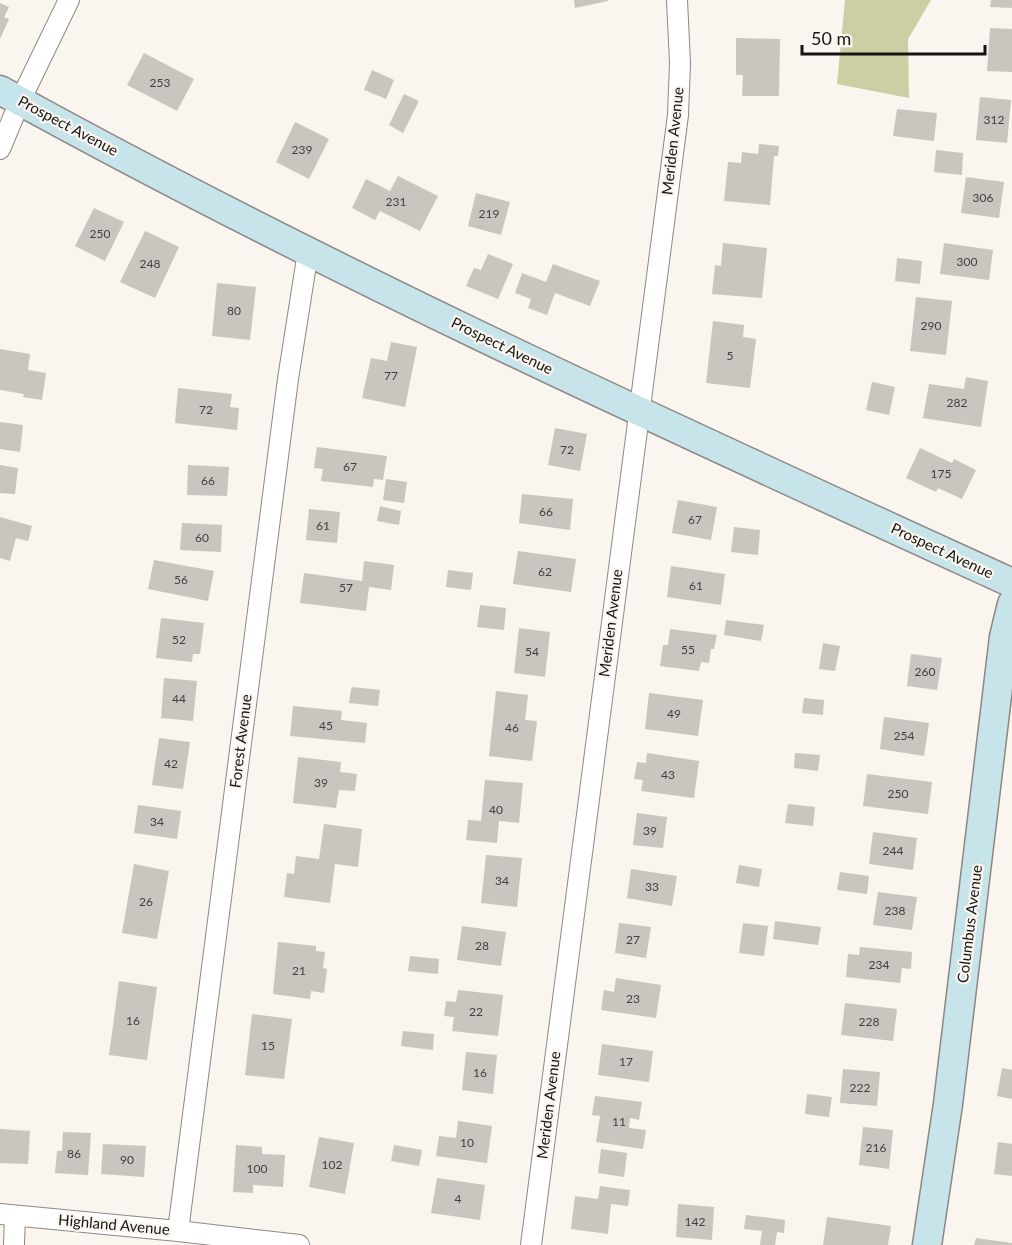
<svg xmlns="http://www.w3.org/2000/svg" width="1012" height="1245" viewBox="0 0 1012 1245" font-family="Lato,sans-serif">
<style>
.green{fill:#cccfa3}
.building{fill:#c9c5bf}
.lines{fill:none;stroke-linecap:round;stroke-linejoin:round}
.street-casing{stroke:#8d8883;stroke-width:22}
.secondary-casing{stroke:#8d8883;stroke-width:31}
.street{stroke:#fff;stroke-width:20}
.secondary{stroke:#c6e4e9;stroke-width:28}
.labels{text-anchor:middle;stroke-width:4.5;stroke-linejoin:round;paint-order:stroke}
.number-label{font-size:12px;fill:#43413d}
.street-label{font-size:15px;fill:#161512;stroke:#faf5ef}
</style>
<rect width="100%" height="100%" fill="#faf5ef"/>
<path class="green" d="M845,0H931L908,39L909,98L837,84Z"/>
<path class="building" d="M574,0H608V1L575,8Z
M991,0H1012V8L990,7Z
M0,3L9,7L4,17L9,19L0,39Z
M990,28L1012,29V72L987,71Z
M736,38L780,39L779,96H742L743,75H736Z
M144,53L194,79L177,111L127,85Z
M372,70L394,80L386,99L364,90Z
M404,94L419,101L403,133L389,125Z
M980,97L1011,100L1007,143L976,140Z
M897,109L937,113L934,141L893,136Z
M295,122L329,139L309,179L276,162Z
M759,144L779,146L778,156H774L770,205L724,201L728,162L741,163L742,152L758,154Z
M936,150L963,153L962,175L934,172Z
M398,176L438,196L420,231L380,211L375,220L352,208L366,179L390,191Z
M966,177L1004,182L999,218L961,213Z
M476,193L510,202L501,235L468,226Z
M94,208L124,222L105,261L75,246Z
M145,231L179,247L155,298L120,282Z
M723,243L767,248L762,298L712,294L715,265L721,266Z
M944,243L993,250L989,280L940,274Z
M488,254L513,264L498,299L466,286L474,268L481,270Z
M897,258L922,261L920,284L895,281Z
M553,264L600,281L590,306L555,293L547,315L528,308L531,299L515,293L522,273L546,282Z
M217,283L256,287L250,340L212,336Z
M916,297L952,301L946,355L910,351Z
M713,321L744,325L743,337L756,339L750,388L706,383Z
M391,342L417,347L405,407L362,398L371,358L387,361Z
M0,349L30,354L28,370L46,373L42,400L23,397L24,394L0,390Z
M966,377L988,381L981,427L923,418L929,384L964,389Z
M872,382L895,387L889,415L866,410Z
M178,388L232,394L230,407L239,408L237,430L175,423Z
M0,422L23,425L20,452L0,449Z
M555,428L587,434L580,471L548,465Z
M317,447L387,456L383,480L374,479L373,487L321,481L323,469L314,468Z
M920,448L952,463L954,459L976,470L962,499L938,488L936,492L906,478Z
M0,465L18,468L15,494L0,493Z
M188,465L229,467L227,496L187,495Z
M386,479L407,482L404,503L383,500Z
M522,494L573,499L570,530L519,523Z
M678,500L717,507L711,540L672,533Z
M380,506L401,511L399,525L377,521Z
M309,509L340,512L337,543L306,540Z
M0,517L32,526L28,541L16,538L10,561L0,558Z
M182,523L222,525L221,552L180,550Z
M734,527L760,530L758,555L731,552Z
M518,551L576,559L571,592L513,584Z
M154,560L214,571L208,601L148,589Z
M364,561L394,565L391,590L369,587L366,611L300,603L304,573L362,581Z
M671,566L725,574L721,605L667,597Z
M448,570L473,573L471,590L446,587Z
M480,605L506,608L504,630L477,627Z
M161,618L204,623L200,654H193L192,662L156,658Z
M726,620L764,625L761,641L724,635Z
M519,628L550,632L545,677L514,673Z
M670,629L717,635L714,649H711L709,663L701,662L699,671L660,666L663,645H668Z
M823,643L840,646L835,671L819,669Z
M911,654L942,658L937,690L907,686Z
M164,678L197,681L193,721L161,718Z
M353,687L380,690L378,706L349,703L351,689Z
M496,691L528,695L525,720L537,721L532,761L489,756Z
M649,693L703,700L698,736L645,729Z
M804,698L824,700L823,715L802,713Z
M293,706L342,711L341,720L367,723L365,743L290,736Z
M884,717L929,723L924,756L880,749Z
M159,738L190,742L183,789L152,785Z
M647,753L699,761L694,798L641,791L643,780L634,779L637,762L646,763Z
M795,753L820,755L818,771L794,768Z
M298,757L341,762L340,772L357,774L355,791L339,790L336,808L293,803Z
M867,774L932,782L928,814L863,806Z
M485,780L523,783L519,823L499,821L497,843L466,840L468,820L481,821Z
M788,804L815,807L813,826L785,823Z
M138,805L181,811L177,839L134,833Z
M637,813L667,817L663,848L633,845Z
M324,824L362,829L358,867L335,864L330,903L284,897L287,873L294,874L296,856L319,859Z
M873,832L917,838L913,870L869,864Z
M486,855L522,858L517,907L481,903Z
M134,864L169,871L157,939L122,933Z
M739,865L762,869L759,887L736,883Z
M631,869L677,876L672,906L627,898Z
M840,872L869,876L867,894L837,890Z
M878,892L917,897L912,930L873,925Z
M775,921L821,927L818,945L773,939Z
M619,923L651,927L646,958L615,953Z
M743,923L768,926L764,956L739,953Z
M462,926L506,932L501,966L457,960Z
M278,942L316,946V951L325,952L323,968L327,969L324,993L311,991L310,999L273,994Z
M860,947L912,952L911,969L902,968L900,983L846,977L848,954L859,955Z
M410,956L439,959L438,974L408,971Z
M616,978L661,985L656,1018L601,1010L604,990L614,992Z
M119,981L157,987L147,1060L109,1055Z
M458,990L503,995L498,1036L452,1031L454,1017L444,1016L446,1001L456,1002Z
M845,1003L897,1009L893,1041L841,1035Z
M252,1014L292,1019L284,1079L245,1075Z
M403,1031L434,1034L433,1050L401,1046Z
M602,1044L653,1051L649,1082L598,1075Z
M466,1052L497,1055L493,1094L462,1090Z
M1002,1068L1012,1070V1099L997,1096Z
M843,1069L880,1072L877,1106L840,1103Z
M807,1094L832,1097L829,1117L805,1114Z
M595,1096L642,1102L639,1120L630,1118L629,1128L646,1130L643,1149L596,1142L600,1116L592,1115Z
M458,1121L492,1126L487,1163L436,1156L439,1136L456,1138Z
M863,1127L893,1130L889,1169L859,1165Z
M0,1129L30,1131L28,1164L0,1163Z
M63,1132L91,1133L88,1175L55,1173L57,1151H62Z
M319,1137L354,1143L345,1194L309,1187Z
M998,1142L1012,1144V1176L994,1174Z
M103,1144L146,1146L144,1177L101,1174Z
M236,1145L262,1147V1154L285,1155L283,1187L253,1185V1193L233,1192Z
M394,1145L422,1150L419,1166L391,1161Z
M601,1149L627,1153L624,1177L598,1173Z
M437,1178L485,1185L480,1220L431,1213Z
M600,1186L630,1190L628,1206L611,1204L608,1234L571,1229L575,1196L598,1199Z
M678,1204L714,1207L712,1240L676,1237Z
M746,1215L785,1220L784,1233L777,1232L775,1245H760L762,1231L744,1229Z
M827,1217L891,1226L888,1245H823Z
M976,1238L1012,1243V1245H974Z"/>
<g class="lines">
<g class="street-casing">
<path id="street" d="M0,149L20,101L69,0
M0,1214L178,1231L299,1245
M178,1231L288,379L308,252
M14,1245L15,1216
M531,1245L678,115L680,63L677,0"/>
</g>
<g class="secondary-casing">
<path id="secondary" d="M0,90C329,272 671,427 1012,583
M927,1245L948,1104L1004,637L1012,604"/>
</g>
<use href="#street" class="street"/>
<use href="#secondary" class="secondary"/>
</g>
<g class="labels">
<g class="number-label">
<text x="160" y="87">253</text>
<text x="994" y="124">312</text>
<text x="302" y="154">239</text>
<text x="983" y="202">306</text>
<text x="396" y="206">231</text>
<text x="489" y="218">219</text>
<text x="100" y="238">250</text>
<text x="967" y="266">300</text>
<text x="150" y="268">248</text>
<text x="234" y="315">80</text>
<text x="931" y="330">290</text>
<text x="730" y="360">5</text>
<text x="391" y="380">77</text>
<text x="957" y="407">282</text>
<text x="206" y="414">72</text>
<text x="567" y="454">72</text>
<text x="350" y="471">67</text>
<text x="941" y="478">175</text>
<text x="208" y="485">66</text>
<text x="546" y="516">66</text>
<text x="695" y="524">67</text>
<text x="323" y="530">61</text>
<text x="202" y="542">60</text>
<text x="545" y="576">62</text>
<text x="181" y="584">56</text>
<text x="696" y="590">61</text>
<text x="346" y="592">57</text>
<text x="179" y="644">52</text>
<text x="688" y="654">55</text>
<text x="532" y="656">54</text>
<text x="925" y="676">260</text>
<text x="179" y="703">44</text>
<text x="674" y="718">49</text>
<text x="326" y="730">45</text>
<text x="512" y="732">46</text>
<text x="904" y="740">254</text>
<text x="171" y="768">42</text>
<text x="668" y="779">43</text>
<text x="321" y="787">39</text>
<text x="898" y="798">250</text>
<text x="496" y="814">40</text>
<text x="157" y="826">34</text>
<text x="650" y="835">39</text>
<text x="893" y="855">244</text>
<text x="502" y="885">34</text>
<text x="652" y="891">33</text>
<text x="146" y="906">26</text>
<text x="895" y="915">238</text>
<text x="633" y="944">27</text>
<text x="482" y="950">28</text>
<text x="879" y="969">234</text>
<text x="299" y="975">21</text>
<text x="633" y="1003">23</text>
<text x="476" y="1016">22</text>
<text x="133" y="1025">16</text>
<text x="869" y="1026">228</text>
<text x="268" y="1050">15</text>
<text x="626" y="1066">17</text>
<text x="480" y="1077">16</text>
<text x="860" y="1092">222</text>
<text x="619" y="1126">11</text>
<text x="467" y="1147">10</text>
<text x="876" y="1152">216</text>
<text x="74" y="1158">86</text>
<text x="127" y="1164">90</text>
<text x="332" y="1169">102</text>
<text x="257" y="1173">100</text>
<text x="458" y="1203">4</text>
<text x="695" y="1226">142</text>
</g>
<g class="street-label">
<text transform="translate(68 126) rotate(28)" y="5">Prospect Avenue</text>
<text transform="translate(673 141) rotate(-84)" y="5">Meriden Avenue</text>
<text transform="translate(502 346) rotate(26)" y="5">Prospect Avenue</text>
<text transform="translate(942 551) rotate(25)" y="5">Prospect Avenue</text>
<text transform="translate(611 623) rotate(-83)" y="5">Meriden Avenue</text>
<text transform="translate(241 741) rotate(-83)" y="5">Forest Avenue</text>
<text transform="translate(970 924) rotate(-83)" y="5">Columbus Avenue</text>
<text transform="translate(549 1105) rotate(-83)" y="5">Meriden Avenue</text>
<text transform="translate(114 1225) rotate(5)" y="5">Highland Avenue</text>
</g>
</g>
<path d="M802 45v9h183v-9" fill="none" stroke="#161512" stroke-width="3"/>
<text x="811" y="45" font-size="18" fill="#161512" stroke="#faf5ef" stroke-width="4.5" paint-order="stroke">50 m</text>
</svg>
